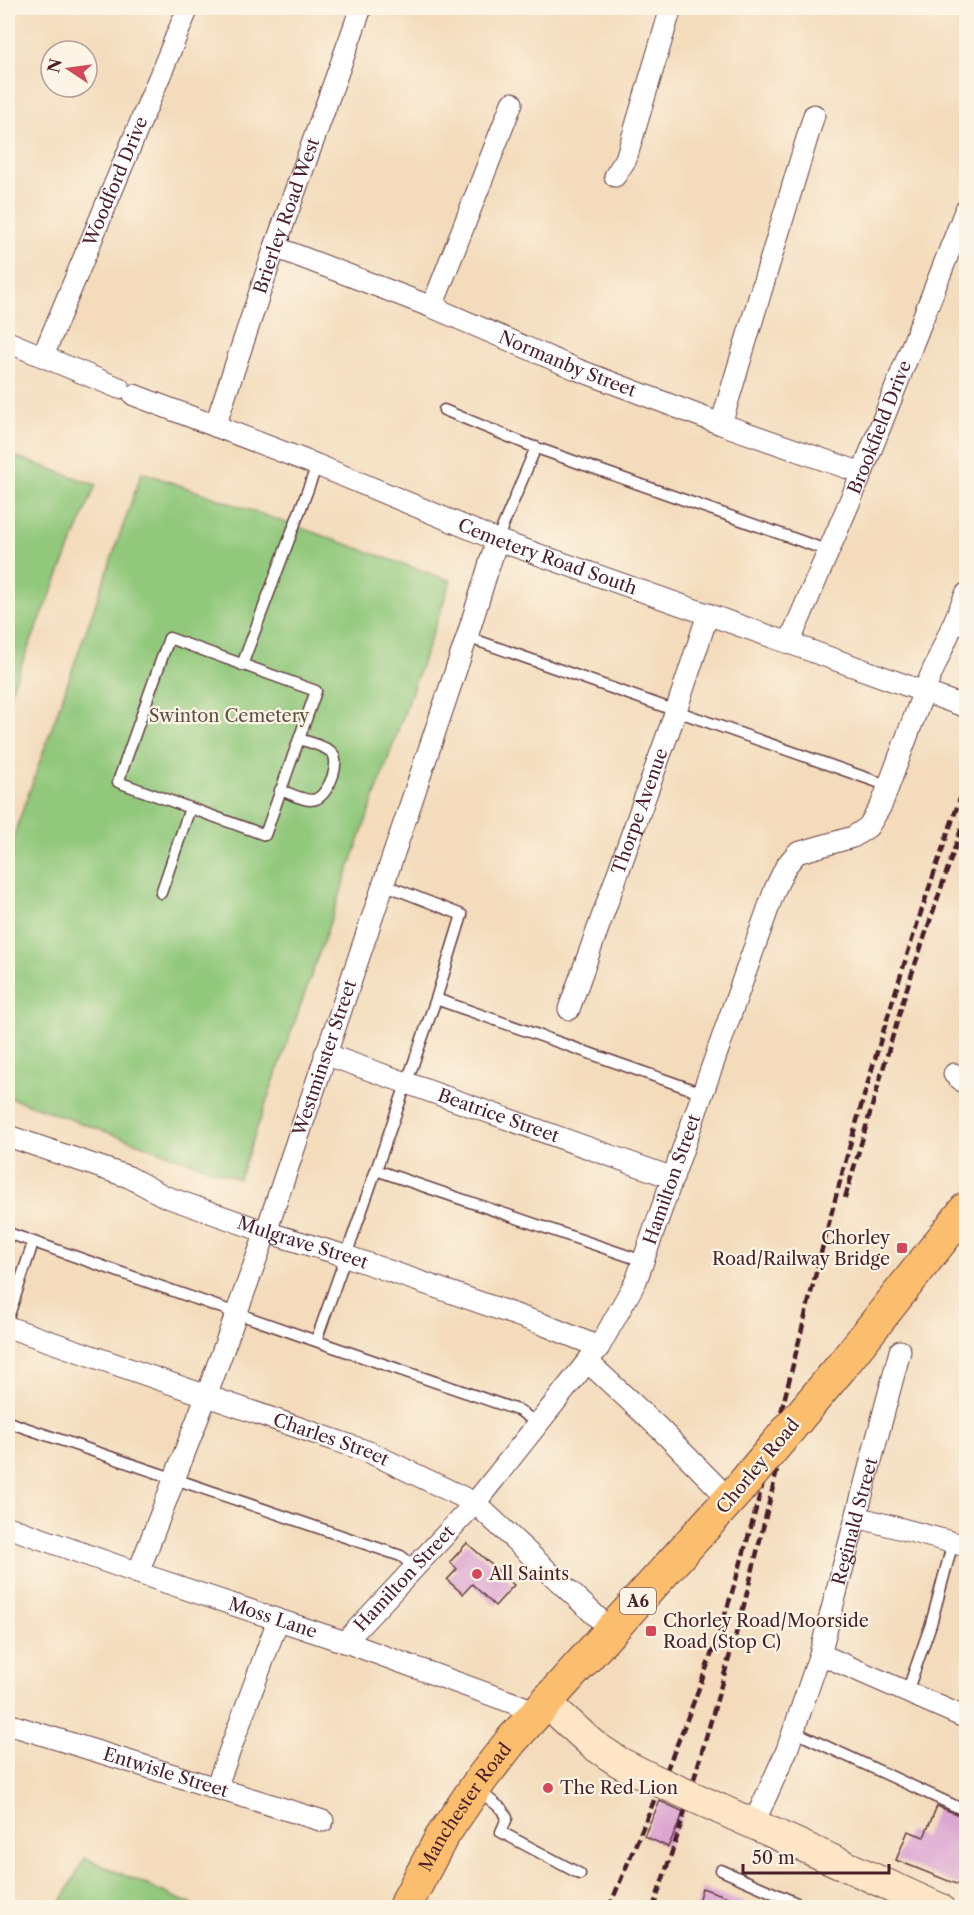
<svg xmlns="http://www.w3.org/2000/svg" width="974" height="1915" viewBox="0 0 974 1915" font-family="'Libre Caslon Text',serif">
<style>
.green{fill:#91c87b;stroke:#6e7453;stroke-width:1.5}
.building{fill:#dba4d1}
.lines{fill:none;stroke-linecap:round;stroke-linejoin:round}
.lane-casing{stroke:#633b41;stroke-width:13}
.street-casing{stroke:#633b41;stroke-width:23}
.secondary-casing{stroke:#633b41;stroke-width:32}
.primary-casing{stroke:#633b41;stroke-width:35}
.lane{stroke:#fff;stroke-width:10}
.street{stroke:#fff;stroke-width:21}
.secondary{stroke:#fde5c5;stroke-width:30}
.primary{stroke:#fbbd6e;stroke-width:33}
.rail{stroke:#4a1f2b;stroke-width:4.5;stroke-dasharray:9 4.5;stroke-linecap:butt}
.secondary-bridge-casing{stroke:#633b41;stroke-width:32;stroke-linecap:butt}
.primary-bridge-casing{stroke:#633b41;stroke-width:35;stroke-linecap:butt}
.secondary-bridge{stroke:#fde5c5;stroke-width:30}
.primary-bridge{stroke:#fbbd6e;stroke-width:33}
.poi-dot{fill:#d1495b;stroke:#fcf5e5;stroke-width:2}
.labels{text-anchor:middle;stroke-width:4.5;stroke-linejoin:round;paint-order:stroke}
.shield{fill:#fcf5e5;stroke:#7f5f63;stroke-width:1.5}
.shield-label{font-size:16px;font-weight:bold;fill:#4a1f2b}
.street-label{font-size:18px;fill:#4a1f2b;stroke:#fcf5e5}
.park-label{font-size:18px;fill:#5f5243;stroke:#fcf5e5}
.poi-label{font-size:18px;fill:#4a1f2b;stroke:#fcf5e5;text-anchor:start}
</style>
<rect width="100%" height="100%" fill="#fcf5e5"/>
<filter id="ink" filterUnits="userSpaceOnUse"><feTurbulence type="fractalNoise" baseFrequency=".0167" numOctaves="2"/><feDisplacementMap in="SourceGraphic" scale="12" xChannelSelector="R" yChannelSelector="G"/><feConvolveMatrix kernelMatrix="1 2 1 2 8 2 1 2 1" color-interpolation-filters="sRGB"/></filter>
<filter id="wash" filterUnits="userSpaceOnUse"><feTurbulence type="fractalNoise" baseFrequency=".008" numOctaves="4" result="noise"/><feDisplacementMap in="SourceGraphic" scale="24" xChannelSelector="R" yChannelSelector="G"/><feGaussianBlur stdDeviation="1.35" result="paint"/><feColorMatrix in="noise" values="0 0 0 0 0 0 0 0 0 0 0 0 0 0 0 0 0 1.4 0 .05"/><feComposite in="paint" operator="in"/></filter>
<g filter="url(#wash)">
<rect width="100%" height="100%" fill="#f3dbbb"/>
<path class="green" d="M8,454L96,485L8,697Z
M142,472L451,581L239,1179L8,1097V852Z
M85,1858L197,1907H58Z"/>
<g id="blocks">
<path class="building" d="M467,1543L514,1585L495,1606L472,1584L463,1594L447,1580L457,1569L450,1562Z
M660,1801L684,1812L668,1847L644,1836Z
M937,1806L966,1818V1888L896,1860L908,1831L924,1837Z
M702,1888L751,1905V1908H696Z"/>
</g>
</g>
<g filter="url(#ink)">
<use href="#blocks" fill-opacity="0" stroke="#633b41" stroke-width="1.5"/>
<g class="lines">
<g class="lane-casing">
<path id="lane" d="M444,410L531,446L829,551
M497,540L536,447
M467,637L889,786
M169,638L316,691L265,835L118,782Z
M242,665L317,465
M280,790C290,793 307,803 316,799C329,794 343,759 330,751C321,745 308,742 299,739
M383,884L462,915L436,999
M161,893L190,808
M376,1170L643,1261
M8,1233L316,1341L436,999L702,1093
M8,1318L33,1243
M316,1341L520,1411L538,1424
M8,1422L401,1556L415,1567
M907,1692L931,1624L953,1542
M793,1731L966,1811
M478,1790L503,1810L507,1818L501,1832L580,1874
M721,1870L808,1908"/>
</g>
<g class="street-casing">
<g id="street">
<path d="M615,176L626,159L671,8"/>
<path id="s1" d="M275,247L432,307L576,369L721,424L862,473"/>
<path d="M432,307L512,103"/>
<path d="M8,342L119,388"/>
<path id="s2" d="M43,356L188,8"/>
<path id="s3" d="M134,395L317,465L497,540L789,643L966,707"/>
<path d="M721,424L814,115"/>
<path id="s4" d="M215,426L275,247L361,8"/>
<path id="s5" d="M789,643L862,473L965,211"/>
<path id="s6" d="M569,1009L676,711L708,614"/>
<path id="s7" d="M325,1054L673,1178"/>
<path d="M954,1074L966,1084"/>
<path id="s8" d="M8,1136L129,1177L164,1196L266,1232L346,1256L542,1324L599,1347"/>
<path id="s9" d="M8,1327L369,1452L475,1503L611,1630"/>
<path d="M588,1362L659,1428L730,1500"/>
<path d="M857,1517L966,1546"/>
<path id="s10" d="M8,1527L138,1573L345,1642L538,1712"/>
<path id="s11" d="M138,1573L206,1397L266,1232L467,637L497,540"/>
<path id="s12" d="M345,1642L475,1503L599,1347L636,1281L775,889L786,866L797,853L853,837L868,827L881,806L924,691L966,594"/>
<path d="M820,1654L966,1718"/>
<path id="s13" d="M8,1724L323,1821"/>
<path d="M216,1788L278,1620"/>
<path id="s14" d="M753,1825L787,1750L820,1654L900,1351"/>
</g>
</g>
<g class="secondary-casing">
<path id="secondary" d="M547,1703L592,1744L619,1762L653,1779
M720,1809L939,1908"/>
</g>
<g class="primary-casing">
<g id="primary">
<path d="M841,1367L966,1209"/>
<path id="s15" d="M404,1908L441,1838L482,1778L511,1741L738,1490"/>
</g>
</g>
<use href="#lane" class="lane"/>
<use href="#street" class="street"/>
<use href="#secondary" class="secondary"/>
<use href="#primary" class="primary"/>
<path class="rail" d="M845,1198L906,991L966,815
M609,1908C653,1802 700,1697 734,1586C769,1469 796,1349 827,1230C867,1078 913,929 966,782
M653,1908L679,1831L742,1613L786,1434"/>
<g class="secondary-bridge-casing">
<path id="secondary-bridge" d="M653,1779L720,1809"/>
</g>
<g class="primary-bridge-casing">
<path id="primary-bridge" d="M738,1490L841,1367"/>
</g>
<use href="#secondary-bridge" class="secondary-bridge"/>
<use href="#primary-bridge" class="primary-bridge"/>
</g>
</g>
<g class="poi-dot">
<rect x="896" y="1242" width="12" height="12" rx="3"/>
<circle cx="477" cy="1574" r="6"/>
<rect x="645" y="1625" width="12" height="12" rx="3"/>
<circle cx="548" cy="1788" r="6"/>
</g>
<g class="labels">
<rect class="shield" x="620" y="1588" width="36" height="26" rx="4.5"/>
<g class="shield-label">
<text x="638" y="1607">A6</text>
</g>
<g class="street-label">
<text dy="6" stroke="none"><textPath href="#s2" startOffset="189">Woodford Drive</textPath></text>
<text dy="6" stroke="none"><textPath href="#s4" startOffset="222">Brierley Road West</textPath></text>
<text dy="6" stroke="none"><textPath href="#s1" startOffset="315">Normanby Street</textPath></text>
<text dy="6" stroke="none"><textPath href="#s5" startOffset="234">Brookfield Drive</textPath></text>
<text dy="6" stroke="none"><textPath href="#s3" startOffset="444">Cemetery Road South</textPath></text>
<text dy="6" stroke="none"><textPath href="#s6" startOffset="210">Thorpe Avenue</textPath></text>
<text dy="6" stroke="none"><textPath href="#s11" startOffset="548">Westminster Street</textPath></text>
<text dy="6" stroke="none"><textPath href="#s7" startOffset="184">Beatrice Street</textPath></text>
<text dy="6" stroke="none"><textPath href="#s12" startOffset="573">Hamilton Street</textPath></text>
<text dy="6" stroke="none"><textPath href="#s8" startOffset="314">Mulgrave Street</textPath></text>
<text dy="6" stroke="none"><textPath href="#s9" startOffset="342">Charles Street</textPath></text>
<text transform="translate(758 1466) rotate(-50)" y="6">Chorley Road</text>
<text dy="6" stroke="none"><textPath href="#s14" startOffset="321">Reginald Street</textPath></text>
<text dy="6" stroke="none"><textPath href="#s12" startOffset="87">Hamilton Street</textPath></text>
<text dy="6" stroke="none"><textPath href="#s10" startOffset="280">Moss Lane</textPath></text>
<text dy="6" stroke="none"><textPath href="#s13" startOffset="165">Entwisle Street</textPath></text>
<text dy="6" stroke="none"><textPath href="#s15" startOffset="118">Manchester Road</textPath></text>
</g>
<g class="park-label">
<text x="229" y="722">Swinton Cemetery</text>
</g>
<g class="poi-label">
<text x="890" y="1244" text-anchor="end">Chorley<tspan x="890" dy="21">Road/Railway Bridge</tspan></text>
<text x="489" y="1580">All Saints</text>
<text x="663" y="1627">Chorley Road/Moorside<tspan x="663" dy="21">Road (Stop C)</tspan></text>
<text x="560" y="1794">The Red Lion</text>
</g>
</g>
<rect width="974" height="1915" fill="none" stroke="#fcf5e5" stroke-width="30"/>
<g transform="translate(69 69) rotate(283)"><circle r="28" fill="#fcf5e5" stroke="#b59f9b" stroke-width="1.5"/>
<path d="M0-4.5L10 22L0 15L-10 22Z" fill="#d1495b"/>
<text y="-9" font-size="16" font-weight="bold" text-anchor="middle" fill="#4a1f2b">N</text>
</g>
<path d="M743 1864v9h146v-9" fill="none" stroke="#4a1f2b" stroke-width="3"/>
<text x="752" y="1864" font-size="18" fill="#4a1f2b" stroke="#fcf5e5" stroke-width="4.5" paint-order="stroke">50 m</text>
</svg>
